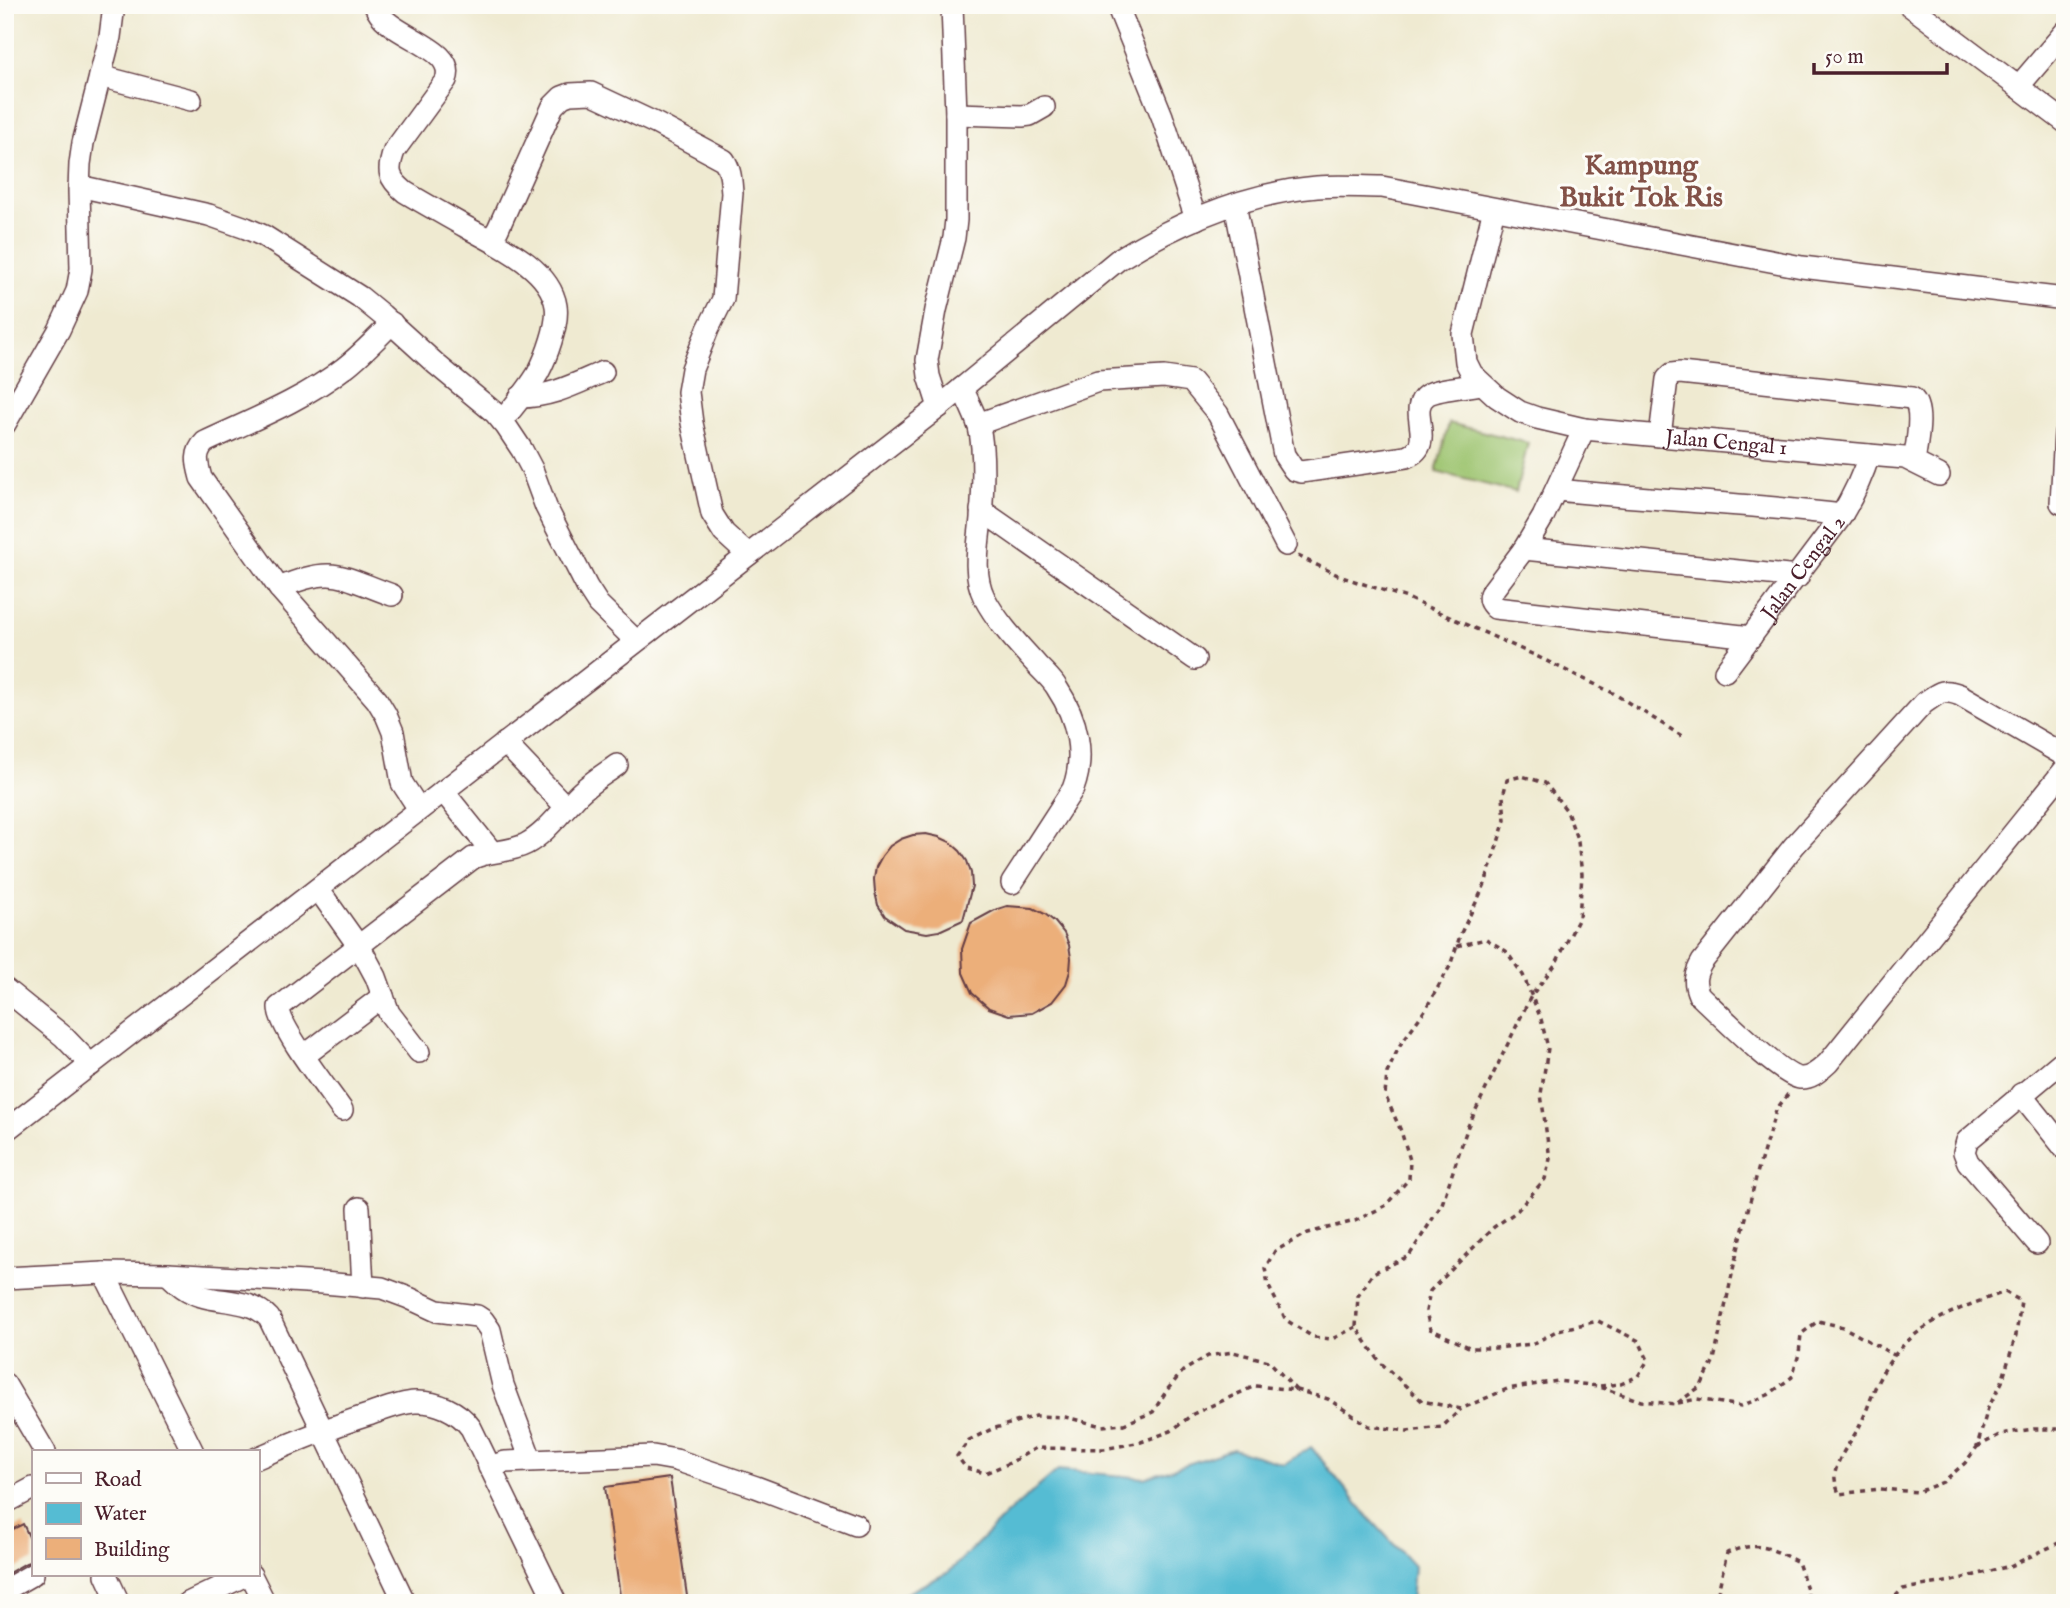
<svg xmlns="http://www.w3.org/2000/svg" width="2070" height="1608" viewBox="0 0 2070 1608" font-family="'IM FELL English',serif">
<style>
.green{fill:#9dc46f;stroke:#74724d;stroke-width:2}
.water{fill:#55bcd3;stroke:#506e7f;stroke-width:2}
.building{fill:#ecaf7a}
.lines{fill:none;stroke-linecap:round;stroke-linejoin:round}
.minor-casing{stroke:#633d44;stroke-width:24}
.path{stroke:#633d44;stroke-width:3.5;stroke-dasharray:5 5;stroke-linecap:butt}
.minor{stroke:#fff;stroke-width:21}
.labels{text-anchor:middle;stroke-width:6;stroke-linejoin:round;paint-order:stroke}
.street-label{font-size:21px;fill:#4a1f2b;stroke:#fdfcf7}
.district-label{font-size:28px;font-weight:bold;fill:#835147;stroke:#fdfcf7}
</style>
<rect width="100%" height="100%" fill="#fdfcf7"/>
<filter id="ink" filterUnits="userSpaceOnUse"><feTurbulence type="fractalNoise" baseFrequency=".0143" numOctaves="2"/><feDisplacementMap in="SourceGraphic" scale="14" xChannelSelector="R" yChannelSelector="G"/><feConvolveMatrix kernelMatrix="1 2 1 2 8 2 1 2 1" color-interpolation-filters="sRGB"/></filter>
<filter id="wash" filterUnits="userSpaceOnUse"><feTurbulence type="fractalNoise" baseFrequency=".00686" numOctaves="4" result="noise"/><feDisplacementMap in="SourceGraphic" scale="28" xChannelSelector="R" yChannelSelector="G"/><feGaussianBlur stdDeviation="1.57" result="paint"/><feColorMatrix in="noise" values="0 0 0 0 0 0 0 0 0 0 0 0 0 0 0 0 0 1.4 0 .05"/><feComposite in="paint" operator="in"/></filter>
<g filter="url(#wash)">
<rect width="100%" height="100%" fill="#efead1"/>
<path class="green" d="M1449,423L1528,443L1516,492L1436,472Z"/>
<path class="water" d="M1311,1447L1365,1513L1414,1566L1411,1603H887L949,1572L1007,1514L1058,1470L1145,1478L1233,1449L1284,1464Z"/>
<g id="blocks">
<path class="building" d="M926,834L939,837L950,842L960,851L967,861L971,873L972,886L963,920L939,931L927,933L904,929L885,916L878,905L875,892L874,879L876,867L882,856L890,846L901,839L913,835Z
M1007,906L1033,908L1045,914L1055,922L1064,933L1069,945L1071,958L1070,971L1066,984L1052,1002L1032,1013L1009,1015L989,1008L972,993L963,973L962,949L971,923L995,910Z
M670,1478L688,1603H621L605,1487Z
M23,1524L33,1545V1561L26,1563L5,1575V1533Z"/>
</g>
</g>
<g filter="url(#ink)">
<use href="#blocks" fill-opacity="0" stroke="#633d44" stroke-width="2"/>
<g class="lines">
<g class="minor-casing">
<g id="minor">
<path d="M375,5C384,37 459,46 446,80L394,151C387,171 388,178 405,192C425,204 445,215 466,227C496,244 550,267 556,306C559,324 546,358 538,373C528,390 514,406 502,421"/>
<path d="M1117,5L1162,116L1196,219"/>
<path d="M1909,5L2065,122"/>
<path d="M100,76L191,100"/>
<path d="M2018,87L2065,32"/>
<path d="M956,114L1022,116L1030,115L1044,107"/>
<path d="M79,186L209,215L246,228L264,236L360,297L382,315L437,365L495,413L506,426L522,450L532,469L546,507L587,587L598,604L636,641"/>
<path d="M1235,204L1284,455L1294,470L1301,472L1406,457C1439,444 1405,410 1427,395C1438,388 1467,387 1481,384"/>
<path id="s1" d="M1494,209L1463,334L1466,362L1472,374L1497,397L1520,412L1537,418L1584,429L1869,455L1905,458L1939,475"/>
<path d="M491,240L498,229L553,106L562,97L570,94L591,93L657,124L724,160C731,170 731,181 732,193L723,299L708,329L692,369L688,392L692,423L712,514L724,533L748,555"/>
<path d="M392,323C376,339 361,355 344,368C303,400 252,420 205,442C194,453 197,463 201,478L279,588L377,700L386,715L393,732L402,783L419,809"/>
<path d="M962,388C968,401 975,414 979,427C985,453 983,491 981,518C979,543 972,573 984,597C996,621 1018,644 1036,664C1043,672 1052,679 1057,688C1077,718 1086,755 1073,789L1012,883"/>
<path d="M520,397C551,397 575,384 603,372"/>
<path d="M939,407L929,376L927,360L936,310L954,238L956,220V114L952,5"/>
<path d="M5,424L59,330L77,291L81,269L79,190L80,164L83,143L110,37L114,5"/>
<path d="M978,424L1098,381L1164,377L1191,381L1218,414L1286,545"/>
<path d="M1584,429L1543,517L1524,549L1490,594C1488,600 1490,603 1495,608L1751,637"/>
<path d="M1660,436L1667,379L1672,374L1680,373L1912,398C1925,409 1916,446 1914,462"/>
<path d="M1557,490C1652,500 1747,503 1842,515"/>
<path d="M2061,503L2065,433"/>
<path d="M981,510L1195,659"/>
<path d="M1524,549L1798,577"/>
<path d="M279,588C334,564 341,577 392,595"/>
<path id="s2" d="M1725,671L1840,518C1852,498 1862,478 1869,455"/>
<path d="M505,743L566,807"/>
<path d="M2065,756L1960,695C1942,688 1939,693 1924,703L1794,846L1702,962C1695,974 1693,982 1699,995C1716,1011 1781,1076 1800,1078C1812,1079 1821,1069 1828,1063L2065,769"/>
<path d="M443,791L492,852"/>
<path d="M318,889L362,951L376,977L389,1013L419,1052"/>
<path d="M5,989L63,1036L91,1065"/>
<path d="M304,1056L383,996"/>
<path d="M2021,1094L2065,1149"/>
<path d="M342,1110C329,1091 278,1027 279,1007L473,858C490,850 509,853 526,844C545,834 559,814 574,799C586,785 602,776 617,765"/>
<path d="M5,1131L939,407L1119,259C1179,222 1247,193 1317,187C1338,185 1361,187 1382,187L1802,267L2065,299"/>
<path d="M359,1208L363,1287"/>
<path d="M2037,1243L1968,1162L1964,1152L1967,1141L2065,1059"/>
<path d="M104,1273L193,1452"/>
<path d="M168,1274C178,1284 187,1292 201,1296C224,1303 251,1299 269,1318L405,1603"/>
<path d="M5,1278L104,1273L168,1274L323,1283L382,1288L409,1298L437,1311L477,1316L483,1320L490,1330L503,1385L531,1460"/>
<path d="M5,1384L45,1452"/>
<path d="M257,1458C294,1442 330,1427 368,1415C383,1410 399,1403 415,1402C436,1401 459,1411 471,1428L556,1603"/>
<path d="M489,1467L505,1462L653,1456L676,1460L756,1487L856,1525"/>
<path d="M5,1503L33,1488"/>
<path d="M106,1575L119,1603"/>
<path d="M251,1575L265,1603"/>
<path d="M5,1590L33,1574"/>
<path d="M188,1603L246,1575"/>
</g>
</g>
<path class="path" d="M1298,556L1342,577L1407,598L1532,654L1613,693L1685,738
M1457,946L1486,939L1506,951L1523,975L1541,1019L1548,1048L1541,1094L1550,1159L1545,1179L1516,1212L1494,1227L1430,1291L1426,1311L1430,1329L1471,1348H1496L1533,1344L1558,1330L1598,1321L1639,1341L1648,1360L1638,1376L1621,1384L1599,1386
M2005,1292L2021,1301L2016,1335L2002,1382L1988,1408L1977,1447L1965,1463L1943,1482L1918,1492L1880,1489L1839,1494C1837,1488 1834,1480 1835,1473C1839,1453 1854,1439 1862,1421C1868,1408 1872,1394 1878,1381C1906,1326 1951,1311 2005,1292Z
M1356,1327L1332,1339L1313,1337L1286,1320L1268,1285L1265,1268L1275,1251L1308,1233L1355,1221L1385,1206L1409,1179L1410,1160L1401,1131L1385,1095L1387,1073L1400,1045L1425,1010L1450,966L1461,933L1485,884L1505,820L1503,796L1507,780L1522,776L1545,783L1567,811L1578,842L1582,874L1579,918L1555,965L1531,996L1468,1126L1442,1204L1409,1256L1373,1273L1358,1296L1356,1327L1380,1362L1422,1401L1461,1409L1507,1389L1558,1381L1597,1386L1641,1401L1676,1404L1701,1386L1714,1360L1734,1265L1758,1170L1776,1110L1788,1094
M1296,1390L1269,1361L1233,1352L1208,1356L1183,1371L1167,1390L1153,1412L1124,1424L1102,1426L1065,1417L1036,1416L992,1429L969,1440L957,1456L966,1468L985,1473L1010,1463L1036,1448L1104,1449L1141,1442L1171,1431L1193,1414L1255,1386L1296,1390L1328,1399L1369,1426L1407,1431L1442,1427L1461,1409
M1678,1403L1697,1399L1741,1406L1768,1395L1792,1377L1799,1354L1801,1334L1818,1321L1843,1327L1894,1355
M1977,1447L2001,1434L2034,1429H2065
M1723,1603L1718,1592L1727,1553C1758,1540 1770,1548 1798,1562L1807,1589L1809,1603
M1888,1603L1903,1589L1952,1581L2010,1566L2065,1540"/>
<use href="#minor" class="minor"/>
</g>
</g>
<g class="labels">
<g class="street-label">
<text dy="7" stroke="none"><textPath href="#s1" startOffset="441">Jalan Cengal 1</textPath></text>
<text dy="7" stroke="none"><textPath href="#s2" startOffset="130">Jalan Cengal 2</textPath></text>
</g>
<g class="district-label">
<text x="1641" y="174">Kampung<tspan x="1641" dy="32">Bukit Tok Ris</tspan></text>
</g>
</g>
<rect width="2070" height="1608" fill="none" stroke="#fdfcf7" stroke-width="28"/>
<rect x="32" y="1450" width="228" height="126" fill="#fdfcf7" stroke="#b5a4a5" stroke-width="2"/>
<rect x="46" y="1473" width="35" height="10" fill="#ffffff" stroke="#b5a4a5" stroke-width="2"/>
<text x="94" y="1486" font-size="21" fill="#4a1f2b">Road</text>
<rect x="46" y="1503" width="35" height="21" fill="#55bcd3" stroke="#b5a4a5" stroke-width="2"/>
<text x="94" y="1520" font-size="21" fill="#4a1f2b">Water</text>
<rect x="46" y="1538" width="35" height="21" fill="#ecaf7a" stroke="#b5a4a5" stroke-width="2"/>
<text x="94" y="1556" font-size="21" fill="#4a1f2b">Building</text>
<path d="M1814 63v10h133v-10" fill="none" stroke="#4a1f2b" stroke-width="3.5"/>
<text x="1825" y="63" font-size="21" fill="#4a1f2b" stroke="#fdfcf7" stroke-width="5" paint-order="stroke">50 m</text>
</svg>
